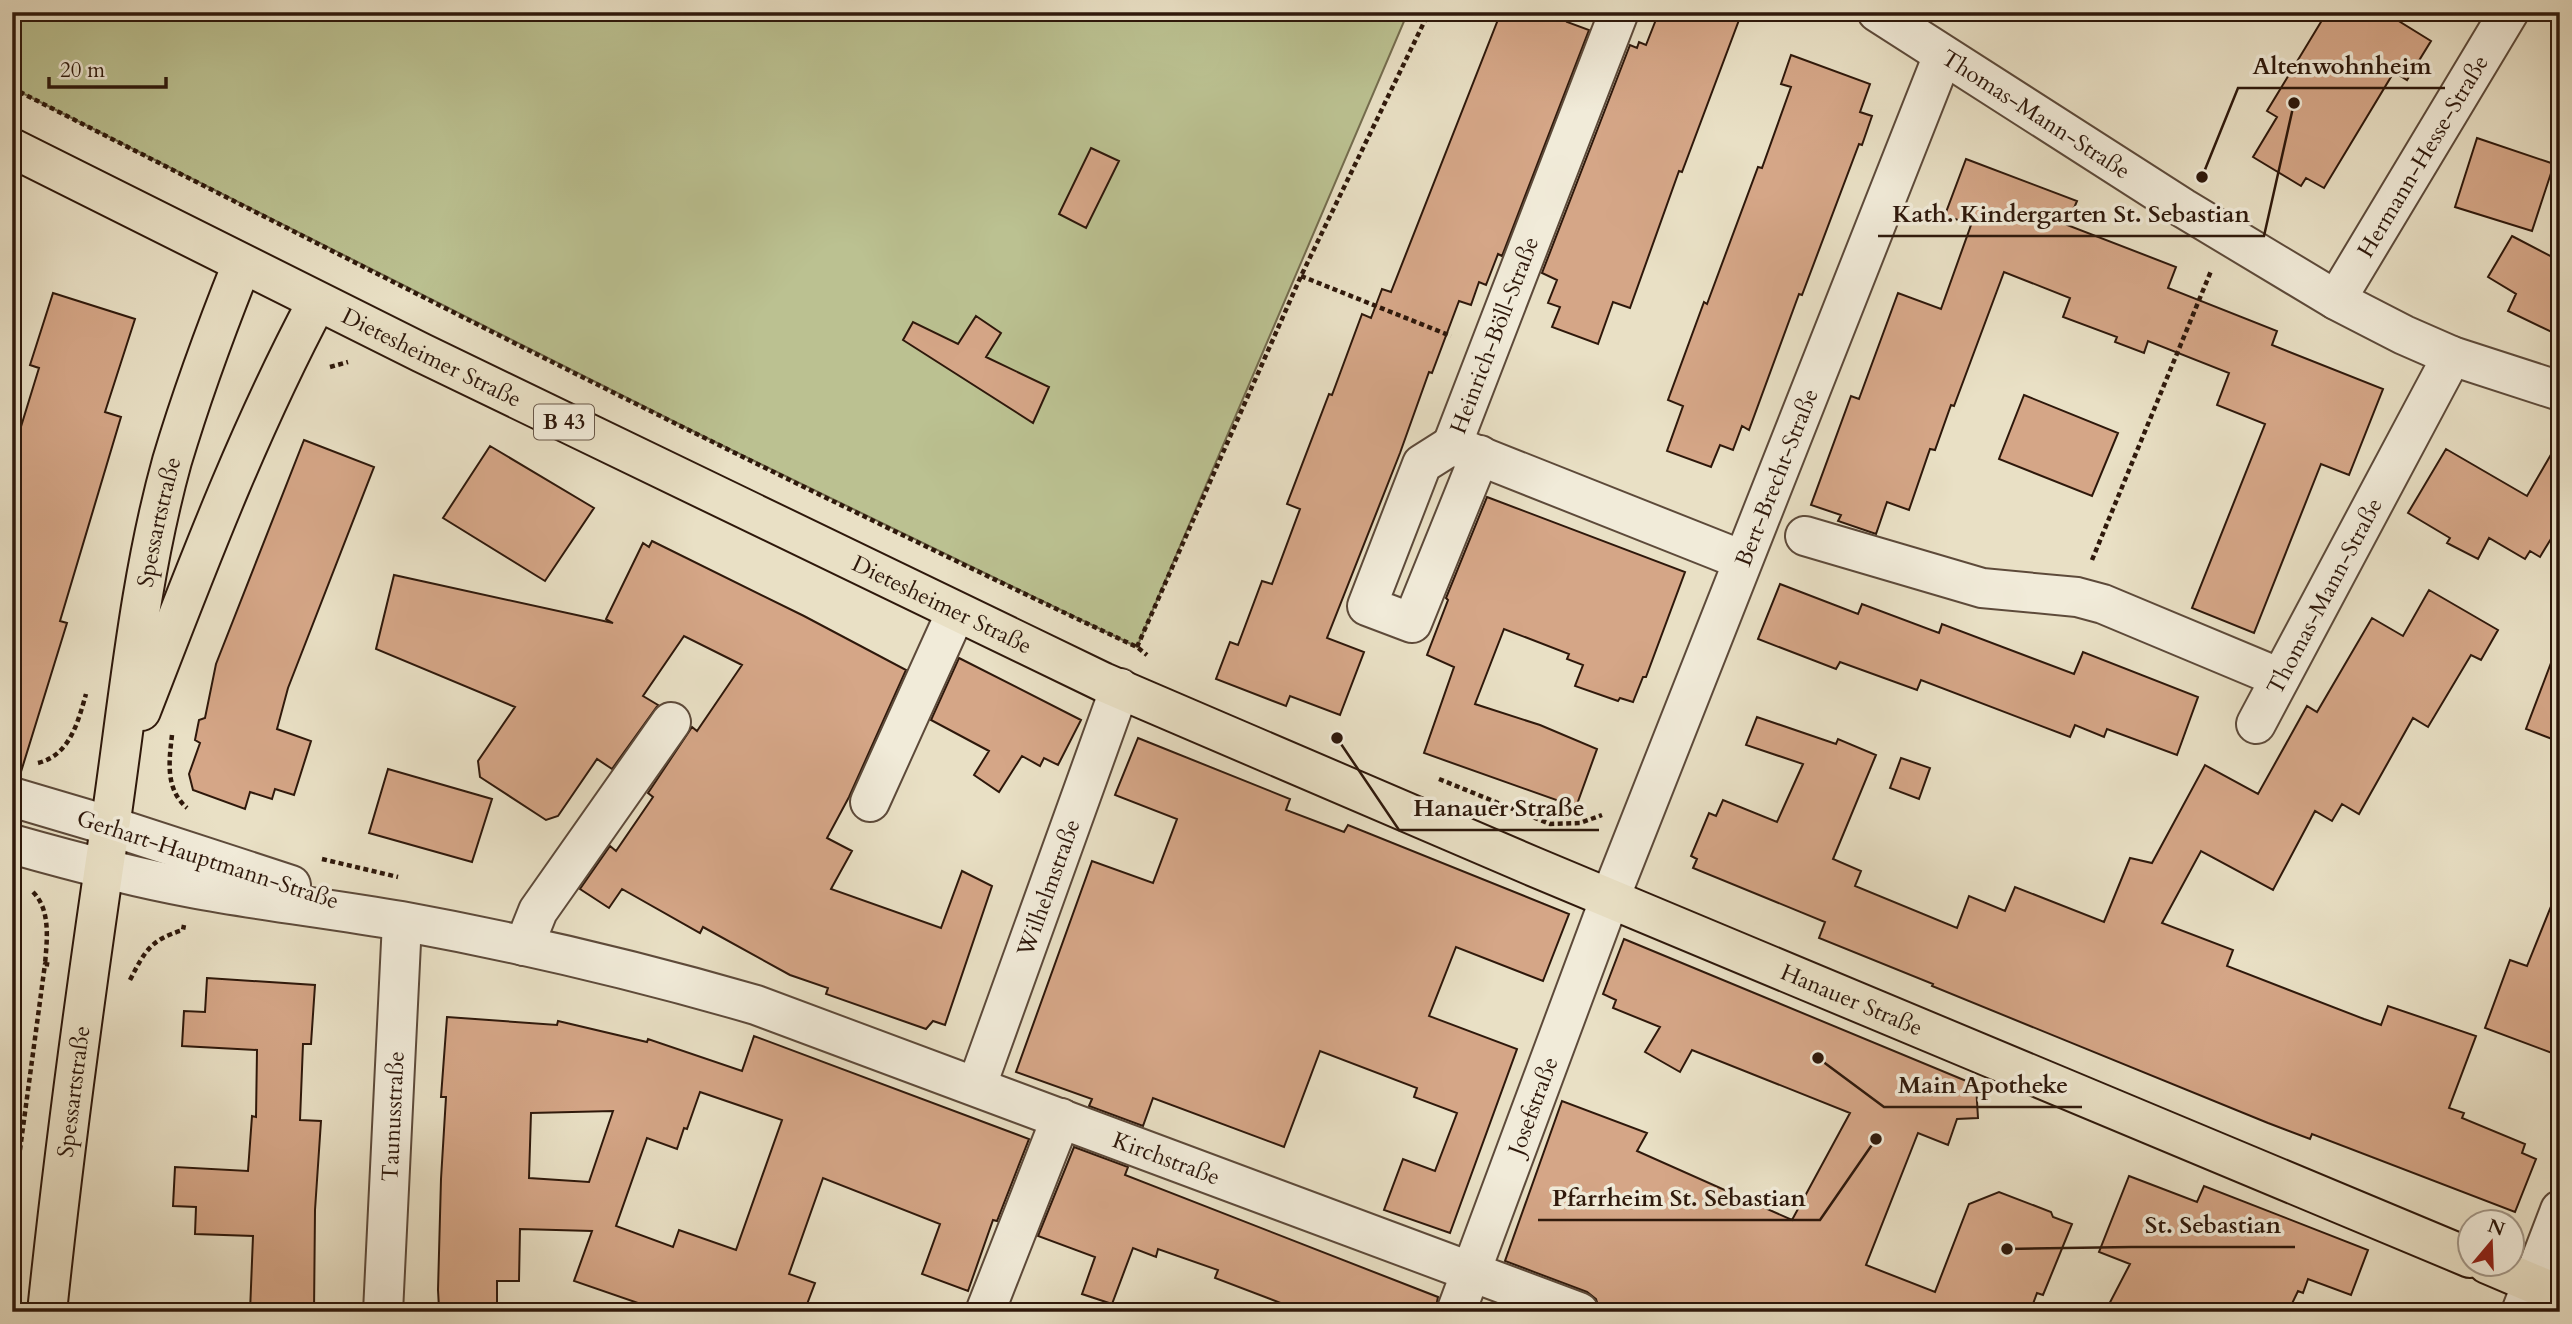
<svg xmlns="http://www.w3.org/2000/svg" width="2572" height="1324" viewBox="0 0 2572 1324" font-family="Cardo,serif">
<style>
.green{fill:#bbc191;stroke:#746c4e;stroke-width:2}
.building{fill:#d5a687;stroke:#2e180b;stroke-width:2;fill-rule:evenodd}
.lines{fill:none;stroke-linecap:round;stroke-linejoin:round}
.minor-casing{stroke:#5d4a3a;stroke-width:42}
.major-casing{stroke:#2e180b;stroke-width:42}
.path{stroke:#2e180b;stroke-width:4.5;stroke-dasharray:5 3.5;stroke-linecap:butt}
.minor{stroke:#f1ebd9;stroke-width:38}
.major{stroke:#e9e0c5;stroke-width:38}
.labels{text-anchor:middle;stroke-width:7;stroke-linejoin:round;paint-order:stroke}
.shield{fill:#f1ebd9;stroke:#685749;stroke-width:2}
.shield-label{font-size:21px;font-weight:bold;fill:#2e180b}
.street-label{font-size:23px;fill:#2e180b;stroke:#f1ebd9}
.leader{fill:none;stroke:#2e180b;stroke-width:2.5}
.callout-dot{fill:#2e180b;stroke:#f1ebd9;stroke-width:2.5}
.callout-label{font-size:24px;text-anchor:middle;font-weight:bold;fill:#2e180b;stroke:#f1ebd9;stroke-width:7;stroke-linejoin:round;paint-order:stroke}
</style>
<rect width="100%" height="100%" fill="#e9e0c5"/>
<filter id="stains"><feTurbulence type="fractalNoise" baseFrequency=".00286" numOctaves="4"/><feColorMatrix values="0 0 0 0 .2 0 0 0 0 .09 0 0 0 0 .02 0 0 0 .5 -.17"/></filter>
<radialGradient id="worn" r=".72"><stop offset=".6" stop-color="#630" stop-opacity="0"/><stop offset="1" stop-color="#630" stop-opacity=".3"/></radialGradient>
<path class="green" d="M12,12H1408L1137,647L705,437L12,88Z"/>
<path class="building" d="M1501,12H1570L1567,22L1589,30L1502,256L1498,254L1486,285L1479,282L1471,305L1459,301L1432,373L1429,372L1400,453L1327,638L1364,652L1340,715L1290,696L1286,706L1216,679L1230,642L1238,645L1262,581L1272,584L1300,509L1287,504L1329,394L1332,395L1362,314L1371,318L1382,289L1391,292Z
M1659,12H1742L1682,172L1679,171L1630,308L1613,302L1598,344L1552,327L1560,307L1548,303L1557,280L1542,273L1630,45L1637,48L1639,42L1646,45Z
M2327,12H2384L2431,41L2407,80L2394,72L2324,188L2306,178L2301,186L2253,157L2277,117L2267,111Z
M1791,55L1870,84L1860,112L1872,116L1862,145L1859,144L1802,295L1799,294L1749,430L1742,426L1733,450L1720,445L1711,467L1667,451L1683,406L1668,400L1704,302L1707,304L1758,167L1762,168L1791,87L1781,84Z
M2477,138L2554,164L2532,231L2455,207Z
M1091,148L1119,161L1086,228L1059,214Z
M1966,159L2077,201L2067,225L2176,267L2168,288L2277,331L2272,345L2383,389L2349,475L2321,464L2254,633L2192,608L2265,424L2217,405L2229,373L2148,341L2144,353L2115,342L2117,337L2063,317L2070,298L2004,272L1954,406L1951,405L1935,450L1930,449L1909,510L1887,502L1876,534L1838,521L1841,515L1811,505L1851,396L1859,399L1898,293L1941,309L1971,225L1945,215Z
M2512,236L2560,261V336L2508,311L2516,294L2488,277Z
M53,293L135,319L105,412L121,417L60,621L67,623L20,775L12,774V456L39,368L30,365Z
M976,316L1001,333L986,357L1049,387L1033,423L903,340L913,322L958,344Z
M2024,395L2118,433L2092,496L1999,459Z
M2560,439V524L2540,557L2530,551L2525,559L2489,538L2478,559L2447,543L2450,538L2408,513L2446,449L2527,496Z
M304,440L374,467L288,688L277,729L311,741L294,795L275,789L272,799L250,792L245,809L193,790L189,774L200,743L195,740L199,720L205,718L216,664Z
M490,446L594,508L545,581L443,518Z
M1487,497L1685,572L1646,677H1643L1633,702L1620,698L1618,701L1575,686L1583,665L1567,659L1569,654L1504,629L1475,704L1540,725L1597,749L1576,807L1424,753L1454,667L1427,655L1448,600L1446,598Z
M652,541L804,616L906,670L849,797L827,838L852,851L831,889L941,928L962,871L992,886L945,1025L933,1021L926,1029L826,994L828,988L790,975L703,927L700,933L622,889L609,908L580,889L610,846L616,851L653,797L648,793L692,727L697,731L742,665L684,636L643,696L658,705L612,769L597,759L558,816L546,820L480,777L478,761L515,707L376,649L394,575L613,623L606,619L643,543L649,547Z
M1780,584L1858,614L1862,604L1939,633L1942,624L2074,674L2083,652L2198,697L2177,755L2107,729L2104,737L2075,725L2070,737L1921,680L1917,690L1840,662L1836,669L1758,639Z
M2429,590L2498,630L2481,660L2471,655L2428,727L2413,718L2359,814L2342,804L2332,821L2315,811L2273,890L2201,851L2162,923L2233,950L2227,966L2364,1019L2381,1025L2388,1006L2476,1036L2449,1108L2464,1113L2462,1118L2525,1144L2522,1153L2536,1159L2515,1212L2312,1134L2310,1139L2268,1123L1932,986L1933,984L1819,938L1825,922L1693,868L1697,859L1691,856L1709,813L1716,816L1723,800L1777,822L1803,764L1746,745L1757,717L1836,744L1838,739L1876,755L1833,859L1861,871L1855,886L1957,928L1969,896L2005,911L2015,887L2104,922L2130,858L2152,863L2205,765L2258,794L2307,706L2317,712L2372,618L2403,636Z
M2557,647L2560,648V742L2526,729Z
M959,658L1081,720L1058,765L1044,758L1040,766L1022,756L999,792L974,775L989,751L931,720Z
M1138,738L1290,799L1286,810L1344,832L1348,825L1569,914L1543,981L1456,947L1429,1016L1517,1049L1450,1233L1384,1210L1403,1159L1435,1171L1457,1113L1414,1097L1417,1088L1320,1051L1284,1147L1153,1098L1143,1126L1089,1106L1092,1099L1016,1072L1092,861L1153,883L1177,819L1115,795Z
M1901,758L1930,768L1919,799L1890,788Z
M388,769L492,799L472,862L369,833Z
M2558,889H2560V1056L2485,1028L2510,960L2527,966Z
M1624,939L1976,1085L1978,1118L1957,1119L1948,1145L1918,1133L1866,1265L1935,1292L1969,1204L1999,1192L2051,1212L2053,1217L2072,1224L2043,1295L2037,1293L2030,1312H1600L1596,1299L1587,1292L1505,1261L1562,1101L1647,1133L1637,1151L1792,1220L1850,1113L1692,1050L1680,1072L1645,1052L1660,1027L1613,1008L1616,1000L1603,994Z
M207,978L315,985L311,1044H303L300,1120L321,1121L315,1210L314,1312H250L253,1236L195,1234L196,1207L173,1206L175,1167L248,1171L252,1116L256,1117L257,1050L182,1046L184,1011L205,1012Z
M447,1017L557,1025L558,1021L647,1042L648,1039L742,1071L754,1036L1029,1139L997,1221L993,1220L968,1291L922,1274L940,1224L823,1178L789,1274L815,1283L804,1312H664L574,1281L592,1231L520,1229L519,1281H497V1312H448V1309L439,1308L438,1290L441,1179L446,1097H441ZM700,1092L782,1120L736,1250L679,1230L673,1247L616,1226L647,1138L677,1149L684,1128L687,1129ZM613,1111L589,1182L529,1178L531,1113Z
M1074,1147L1128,1167L1125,1175L1438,1297L1435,1312H1284L1286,1305L1215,1278L1218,1270L1158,1249L1156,1257L1133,1248L1112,1304L1082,1294L1095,1257L1038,1236Z
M2129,1176L2197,1202L2204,1186L2368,1250L2351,1295L2308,1279L2303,1293L2298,1291L2288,1312H2105L2130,1264L2099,1252Z"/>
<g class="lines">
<g class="minor-casing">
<g id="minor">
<path d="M1619,12L1452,445L1742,560"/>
<path id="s1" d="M1877,12L2183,208L2336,300L2404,335L2452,356L2560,391"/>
<path id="s2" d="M2336,300L2509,12"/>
<path d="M1452,445L1422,464L1367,606L1412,623L1480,455"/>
<path d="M1805,536L1982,588L2077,597L2103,604L2280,678"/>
<path id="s3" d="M2256,724L2452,356"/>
<path d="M12,797L110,826L291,885"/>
<path d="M870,802L956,612"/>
<path id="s4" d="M12,844C72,861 131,877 192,888C261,901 332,909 401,921C521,943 639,971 756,1005L1579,1312"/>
<path d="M524,946L538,911L671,722"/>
<path id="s5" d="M977,1085L1120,688"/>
<path id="s6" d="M383,1312L402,922"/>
<path d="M985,1312L1061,1118"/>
<path id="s7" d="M1456,1312L1610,898L1943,55"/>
<path d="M2521,1312L2560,1210"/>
</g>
</g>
<g class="major-casing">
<g id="major">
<path id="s8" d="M12,148L422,353L1103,682L1532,866L2470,1258"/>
<path d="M141,711C195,572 247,433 317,302"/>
<path d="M2487,1264L2560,1295"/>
<path id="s9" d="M47,1312C64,1149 86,988 110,827C128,705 139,580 172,461C192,394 216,329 242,264"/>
</g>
</g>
<path class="path" d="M12,88C385,278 758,469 1137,647L1147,655
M1301,276L1451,336
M330,367L348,362
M2092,560L2211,271
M1137,647L1301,276L1429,12
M172,735C169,761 165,789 187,808
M38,763C70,755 78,722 86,694
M1439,779L1550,824L1580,823L1602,815
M322,859L398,877
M33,892C51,910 47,940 45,964
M130,980C145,951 150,940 183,930L184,925
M12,1209L45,964L52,965"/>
<use href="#minor" class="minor"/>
<use href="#major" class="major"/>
</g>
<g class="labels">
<rect class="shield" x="534" y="404.5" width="60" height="35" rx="5"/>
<g class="shield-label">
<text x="564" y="429">B 43</text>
</g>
<g class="street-label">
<text dy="8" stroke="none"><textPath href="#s1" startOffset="189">Thomas-Mann-Straße</textPath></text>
<text dy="8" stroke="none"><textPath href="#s2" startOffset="168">Hermann-Hesse-Straße</textPath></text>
<text transform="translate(1494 335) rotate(-69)" y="8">Heinrich-Böll-Straße</text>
<text dy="8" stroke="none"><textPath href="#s8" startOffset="469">Dietesheimer Straße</textPath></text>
<text dy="8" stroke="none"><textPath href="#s7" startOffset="894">Bert-Brecht-Straße</textPath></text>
<text dy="8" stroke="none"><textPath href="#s9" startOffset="798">Spessartstraße</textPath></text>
<text dy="8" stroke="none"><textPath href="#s3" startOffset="145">Thomas-Mann-Straße</textPath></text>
<text dy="8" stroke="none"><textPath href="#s8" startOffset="1036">Dietesheimer Straße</textPath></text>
<text transform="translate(208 859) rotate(18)" y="8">Gerhart-Hauptmann-Straße</text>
<text dy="8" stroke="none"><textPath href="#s5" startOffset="210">Wilhelmstraße</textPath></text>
<text dy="8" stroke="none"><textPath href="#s8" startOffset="2028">Hanauer Straße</textPath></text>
<text dy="8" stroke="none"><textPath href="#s9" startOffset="222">Spessartstraße</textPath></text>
<text dy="8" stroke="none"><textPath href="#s7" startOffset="220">Josefstraße</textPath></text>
<text dy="8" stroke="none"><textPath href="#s6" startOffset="196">Taunusstraße</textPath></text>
<text dy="8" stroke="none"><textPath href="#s4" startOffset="1200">Kirchstraße</textPath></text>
</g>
</g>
<path class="leader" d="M2202 177L2238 88H2445M2294 103L2264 236H1878M1337 738L1399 830H1599M1818 1058L1884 1107H2082M1876 1139L1820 1220H1538M2007 1249L2131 1247H2295"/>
<g class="callout-dot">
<circle cx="2202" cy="177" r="7"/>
<circle cx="2294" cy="103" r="7"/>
<circle cx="1337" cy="738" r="7"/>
<circle cx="1818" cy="1058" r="7"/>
<circle cx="1876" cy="1139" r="7"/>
<circle cx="2007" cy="1249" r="7"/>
</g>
<g class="callout-label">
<text x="2342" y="74">Altenwohnheim</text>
<text x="2071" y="222">Kath. Kindergarten St. Sebastian</text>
<text x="1499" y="816">Hanauer Straße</text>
<text x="1983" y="1093">Main Apotheke</text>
<text x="1679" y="1206">Pfarrheim St. Sebastian</text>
<text x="2213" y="1233">St. Sebastian</text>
</g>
<rect width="2572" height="1324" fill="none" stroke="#e9e0c5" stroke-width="42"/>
<rect x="14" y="14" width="2544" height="1296" fill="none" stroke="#2e180b" stroke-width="3.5"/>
<rect x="21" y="21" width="2530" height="1282" fill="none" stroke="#2e180b" stroke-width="2"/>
<g transform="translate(2491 1243) rotate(19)"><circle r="33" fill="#f1ebd9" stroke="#a39787" stroke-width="2"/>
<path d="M0-5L12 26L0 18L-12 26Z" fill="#8f2418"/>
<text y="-10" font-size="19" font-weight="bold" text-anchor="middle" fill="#2e180b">N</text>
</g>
<path d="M49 77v10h117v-10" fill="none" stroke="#2e180b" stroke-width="3.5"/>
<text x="60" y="77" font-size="21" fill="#2e180b" stroke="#f1ebd9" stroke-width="5" paint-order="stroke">20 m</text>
<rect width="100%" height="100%" filter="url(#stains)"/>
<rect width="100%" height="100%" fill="url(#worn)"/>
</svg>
